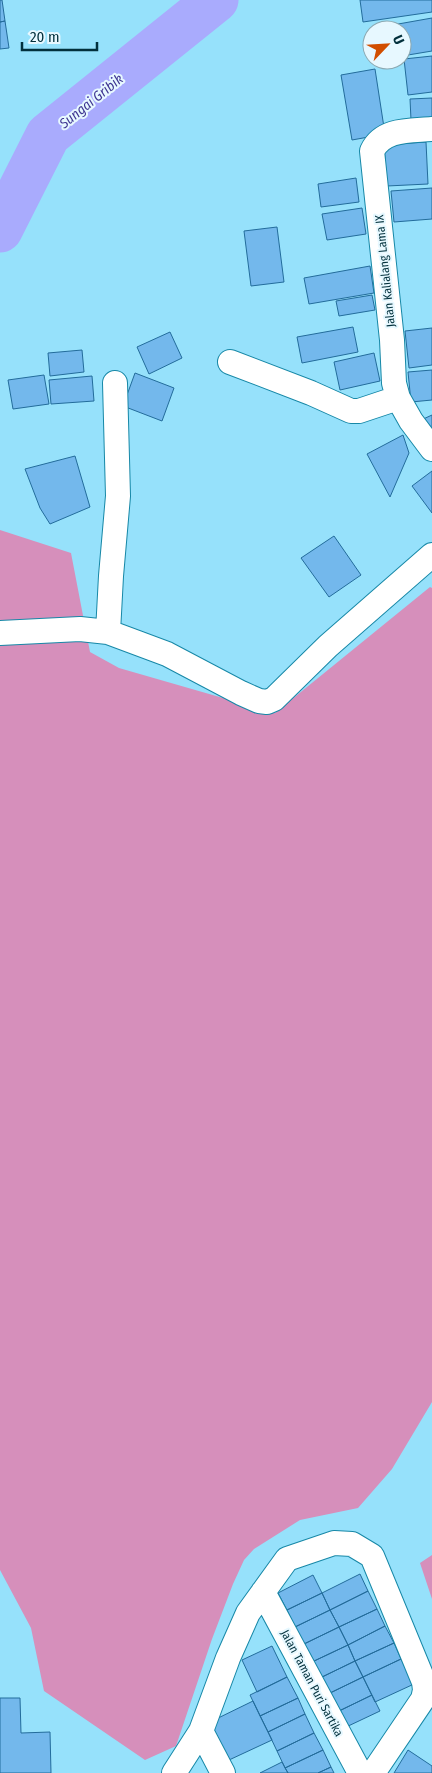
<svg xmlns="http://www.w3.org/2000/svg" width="432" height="1773" viewBox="0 0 432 1773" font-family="'Fira Sans Condensed',sans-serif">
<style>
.green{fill:#d68fbb}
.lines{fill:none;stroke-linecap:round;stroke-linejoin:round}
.river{stroke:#a9abfd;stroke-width:45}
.building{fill:#73b8ec;stroke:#236c9b}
.street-casing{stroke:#1788a7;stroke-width:26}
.street{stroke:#fff;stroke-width:24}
.labels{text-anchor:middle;stroke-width:4;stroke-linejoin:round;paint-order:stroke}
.street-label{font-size:12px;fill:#02303c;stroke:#e7f8ff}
.water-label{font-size:14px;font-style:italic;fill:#3f3692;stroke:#e7f8ff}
</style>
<rect width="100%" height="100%" fill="#96e1fb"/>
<path class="green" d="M0,530L71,553L90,652L119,668L275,713L430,587L432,588V1402L392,1469L358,1508L300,1520L254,1549L244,1560L233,1584L212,1639L176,1746L145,1760L44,1691L31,1628L0,1570Z
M432,1555V1599L420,1563Z"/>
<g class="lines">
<path class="river" d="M0,230L48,135L216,0"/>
</g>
<path class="building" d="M0,0H2L5,21L0,22Z
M360,0H432V12L363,22Z
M432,18V51L402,56V30H372V38L370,29Z
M5,21L9,48L0,49V22Z
M432,56V92L408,95L404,59Z
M375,69L385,134L352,140L341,75Z
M432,98V120H411L410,99Z
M426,142L428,184L387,186L384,145Z
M356,178L359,202L321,207L318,184Z
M432,188V219L394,222L391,191Z
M362,208L366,234L327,240L322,214Z
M277,227L284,282L251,286L244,231Z
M370,266L374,293L309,304L304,278Z
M372,295L375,310L339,316L336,301Z
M353,327L358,352L302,363L297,337Z
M432,328V365L409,368L405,331Z
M170,332L182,358L149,374L137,347Z
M82,350L84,372L50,376L48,353Z
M374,353L380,381L340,390L334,362Z
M432,370V400L411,402L408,372Z
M135,373L174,388L162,421L123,406Z
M44,375L49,404L13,409L8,380Z
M92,376L94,401L51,404L49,380Z
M432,415V432L419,421Z
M403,435L409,453L390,497L367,454Z
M75,456L90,507L50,524L40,508L25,469Z
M432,471V513L412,486Z
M334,536L361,575L329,597L301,558Z
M360,1574L368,1591L330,1610L322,1593Z
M313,1575L322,1593L287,1610L278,1593Z
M368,1591L377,1609L339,1627L330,1610Z
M322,1593L330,1610L295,1627L287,1610Z
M377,1609L385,1626L348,1645L339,1627Z
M330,1610L339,1627L304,1644L295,1627Z
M385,1626L394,1643L355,1661L348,1645Z
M339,1627L348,1645L312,1662L304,1644Z
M394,1643L401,1659L363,1677L355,1661Z
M348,1645L355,1661L320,1678L312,1662Z
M272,1646L287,1677L257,1692L242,1660Z
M401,1659L414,1684L375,1702L363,1677Z
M355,1661L363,1677L328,1694L320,1678Z
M287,1677L298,1698L260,1716L250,1695Z
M363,1677L372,1695L337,1712L328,1694Z
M372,1695L380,1711L344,1728L337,1712Z
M0,1698H20L21,1733L50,1732L51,1773H0Z
M298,1698L305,1714L268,1732L260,1716Z
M253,1701L272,1740L229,1760L210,1722Z
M305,1714L314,1733L277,1751L268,1732Z
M314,1733L323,1750L285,1768L277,1751Z
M323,1750L331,1767L318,1773H288L285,1768Z
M408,1750L432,1766V1773H394Z
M282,1762L288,1773H260Z
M331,1767L334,1773H318Z"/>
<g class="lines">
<g class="street-casing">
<path id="street" d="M432,129C411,131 383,128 372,151L392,340L394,383L398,398L411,421L432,449
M230,362L311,393L351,411H359L398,398
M108,632L111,576L118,496L115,383
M0,633L80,629L108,632L167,654L241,693L259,701L267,702L274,699L328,646L432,555
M263,1592L360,1773
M201,1731L223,1773
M174,1773L201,1731L228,1658L248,1613L287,1559L334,1543L352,1544L372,1556L424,1682L425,1690L423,1699L373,1773"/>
</g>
<use href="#street" class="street"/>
</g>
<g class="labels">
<g class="street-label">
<text transform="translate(385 271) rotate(-96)" y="4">Jalan Kalialang Lama IX</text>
<text transform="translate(312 1683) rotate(62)" y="4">Jalan Taman Puri Sartika</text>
</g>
<g class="water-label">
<text transform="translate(91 101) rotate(-39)" y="5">Sungai Gribik</text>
</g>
</g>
<g transform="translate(387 45) rotate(65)"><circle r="24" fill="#e7f8ff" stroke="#8ba8b1"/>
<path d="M0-4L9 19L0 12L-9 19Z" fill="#d14e00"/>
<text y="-8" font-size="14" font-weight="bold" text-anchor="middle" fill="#02303c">U</text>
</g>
<path d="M22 42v8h75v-8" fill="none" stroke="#02303c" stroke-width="2.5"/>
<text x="30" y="42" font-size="15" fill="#02303c" stroke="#e7f8ff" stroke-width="4" paint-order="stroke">20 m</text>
</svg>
